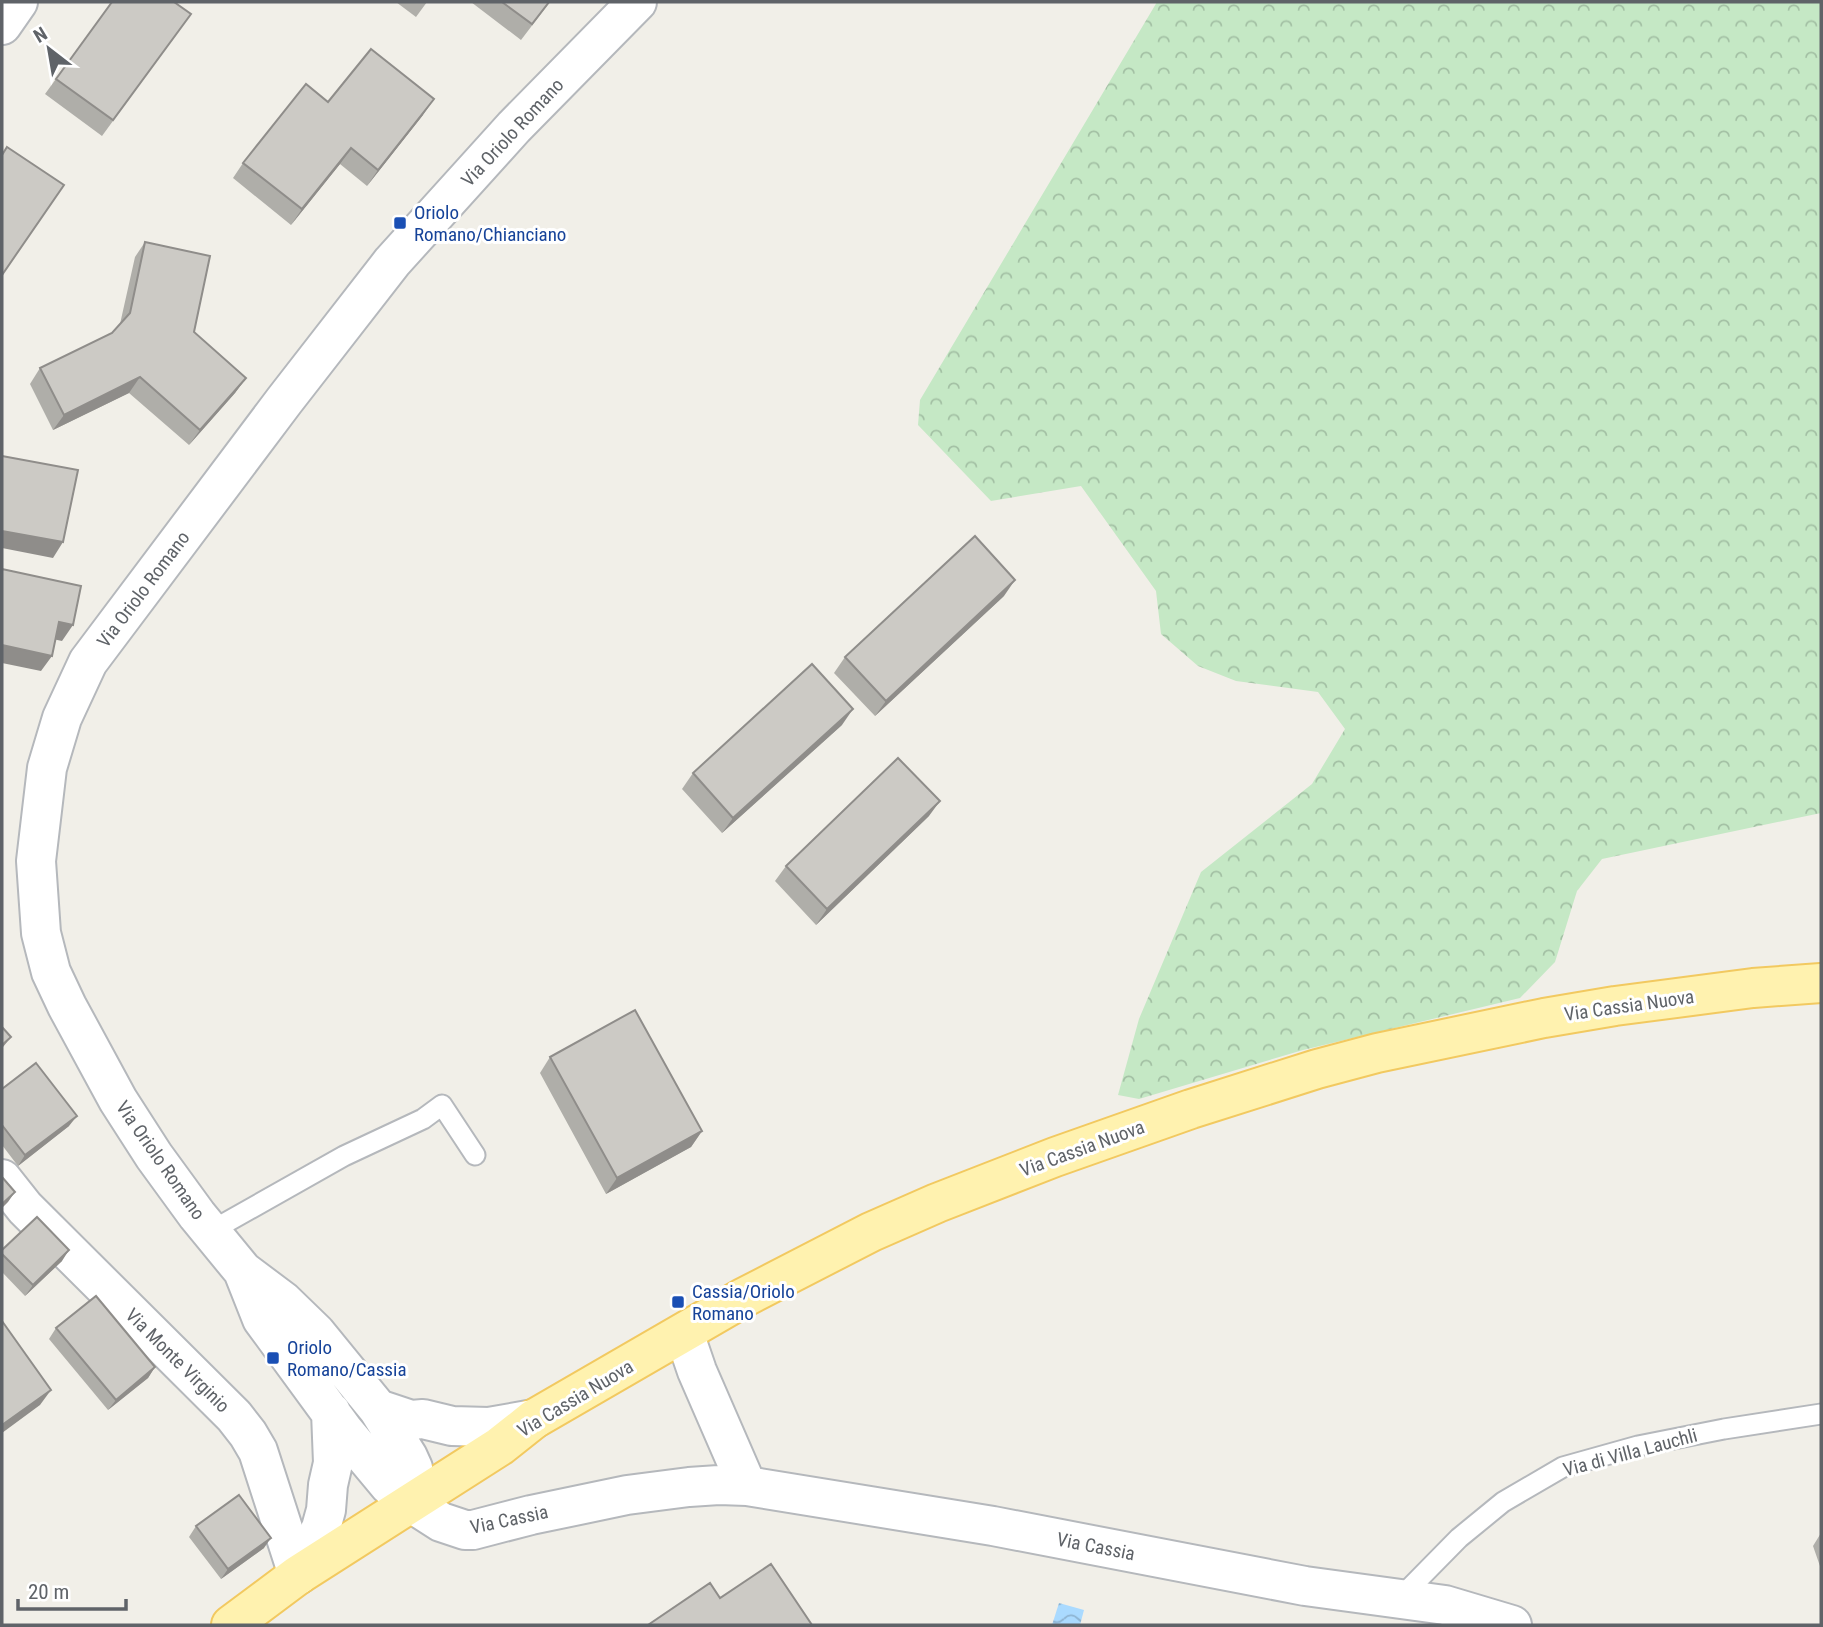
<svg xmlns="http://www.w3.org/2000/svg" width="1823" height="1627" viewBox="0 0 1823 1627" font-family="'Roboto Condensed',sans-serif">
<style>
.forest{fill:url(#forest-crowns)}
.water{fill:url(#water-waves)}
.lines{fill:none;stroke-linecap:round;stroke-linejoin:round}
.service-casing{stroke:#b5b8bc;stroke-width:23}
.minor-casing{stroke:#b5b8bc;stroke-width:42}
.tertiary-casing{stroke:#b5b8bc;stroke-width:42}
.primary-casing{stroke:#f2c960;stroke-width:42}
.service{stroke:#fff;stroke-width:19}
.minor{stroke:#fff;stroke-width:38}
.tertiary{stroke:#fff;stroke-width:38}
.primary{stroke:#fff2af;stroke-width:38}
.wall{fill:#afaea9}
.shaded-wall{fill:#8f8d8a}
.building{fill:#cccac5;stroke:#8f8d8a;stroke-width:2}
.transit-dot{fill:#1a4fb4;stroke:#fff;stroke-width:2.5}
.labels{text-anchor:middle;stroke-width:6;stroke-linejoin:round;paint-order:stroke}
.street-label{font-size:19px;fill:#5f6368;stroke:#fff}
.transit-label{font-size:19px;fill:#164399;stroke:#fff;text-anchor:start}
</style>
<defs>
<pattern id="forest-crowns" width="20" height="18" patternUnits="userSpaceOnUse" patternTransform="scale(1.75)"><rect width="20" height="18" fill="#c5e8c5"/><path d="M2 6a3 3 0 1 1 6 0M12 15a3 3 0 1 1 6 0" fill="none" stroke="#a3c0a4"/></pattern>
<pattern id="water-waves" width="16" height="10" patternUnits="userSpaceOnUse" patternTransform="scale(1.75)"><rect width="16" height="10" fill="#aadaff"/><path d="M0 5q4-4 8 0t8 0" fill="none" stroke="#8eb4d2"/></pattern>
</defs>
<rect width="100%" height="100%" fill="#f1efe8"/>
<path class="forest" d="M1157,2H1821V813L1602,859L1577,891L1555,962L1520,998L1303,1050L1139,1099L1118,1095L1139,1019L1201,872L1312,784L1345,729L1318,692L1236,681L1198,666L1161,634L1156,591L1081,486L991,501L918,425L920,400Z"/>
<path class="water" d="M1059,1603L1084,1610L1080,1625H1052Z"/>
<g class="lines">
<g class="service-casing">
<path id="service" d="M211,1231L344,1156L423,1119L442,1105L475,1155
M1399,1599L1459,1538L1503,1502L1563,1467L1638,1446L1724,1429L1821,1414"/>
</g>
<g class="minor-casing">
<path id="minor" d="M2,25L18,2
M2,1179L25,1208L234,1416L248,1434L258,1451L298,1575"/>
</g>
<g class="tertiary-casing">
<path id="tertiary" d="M243,1271L262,1319L344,1431L389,1485L402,1497L441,1522L465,1530H473L531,1515L627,1495L689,1487L719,1485L747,1486L993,1526L1305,1586L1445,1605L1512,1625
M684,1333L697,1371L747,1486
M378,1409L411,1420L423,1419L452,1426L489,1427L534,1419
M411,1501L416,1486L413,1468L408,1457L378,1409L316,1333L283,1301L243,1271L197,1215L154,1156L118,1100L67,1006L51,972L41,933L36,861L47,768L62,718L88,662L284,401L392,262L514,127L637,2
M298,1575L321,1528L326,1510L328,1485L333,1463L331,1412"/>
</g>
<g class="primary-casing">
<path id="primary" d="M231,1625L298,1575L500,1446L534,1419L743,1298L871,1232L937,1203L1055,1157L1191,1109L1317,1069L1377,1053L1544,1018L1615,1006L1753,988L1821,983"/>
</g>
<use href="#service" class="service"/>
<use href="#minor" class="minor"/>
<use href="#tertiary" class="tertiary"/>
<use href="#primary" class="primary"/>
</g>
<path class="wall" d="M112,2L180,29L102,136L45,94Z
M396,2H427L416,17Z
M471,2H550L521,40Z
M328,102L423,115L367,186L340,164L291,225L233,178L243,163Z
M145,242L194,332L246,378L235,393L189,445L129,393L53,430L30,384L40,368L112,333L120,324L135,257Z
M1004,596L875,716L834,673L845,657Z
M842,725L722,833L682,789L693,773Z
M929,816L816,925L775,881L786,866Z
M550,1057L702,1131L691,1147L606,1194L540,1073Z
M2,1089L69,1126L18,1166L2,1145Z
M2,1250L62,1261L25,1296L2,1272Z
M56,1328L155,1367L148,1378L108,1410L49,1339Z
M196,1526L264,1548L221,1579L189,1537Z
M1821,1533V1569L1813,1546Z"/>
<path class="shaded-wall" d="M434,99L423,115L367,186L378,170Z
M351,148L340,164L291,225L302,209Z
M140,377L129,393L53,430L64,415Z
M246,378L235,393L189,445L200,430Z
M2,531L63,542L53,558L2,548Z
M1015,580L1004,596L875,716L886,701Z
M59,622L73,625L62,641L48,638Z
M2,645L52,656L41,671L2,663Z
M853,709L842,725L722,833L733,818Z
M940,801L929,816L816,925L827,909Z
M11,1037L3,1047L2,1049V1045Z
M77,1116L69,1126L18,1166L25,1155Z
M702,1131L691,1147L606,1194L617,1178Z
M15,1192L8,1202L2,1208V1204Z
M69,1250L62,1261L25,1296L33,1285Z
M155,1367L148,1378L108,1410L116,1400Z
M51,1390L40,1405L2,1433V1425Z
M271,1538L264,1548L221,1579L228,1569Z"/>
<path class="building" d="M112,2H174L191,14L113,120L56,79Z
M502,2H549L532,24Z
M371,49L434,99L378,170L351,148L302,209L243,163L306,84L328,102Z
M7,147L64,185L2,275V155Z
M145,242L210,256L194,332L246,378L200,430L140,377L64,415L40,368L112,333L130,313Z
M2,456L78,470L63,542L2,531Z
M975,536L1015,580L886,701L845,657Z
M2,569L81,586L73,625L59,622L52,656L2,645Z
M812,664L853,709L733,818L693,773Z
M898,758L940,801L827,909L786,866Z
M635,1010L702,1131L617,1178L550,1057Z
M2,1027L11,1037L2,1045Z
M36,1063L77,1116L25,1155L2,1125V1089Z
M2,1177L15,1192L2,1204Z
M37,1217L69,1250L33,1285L2,1254V1250Z
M96,1296L155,1367L116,1400L56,1328Z
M2,1321L51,1390L2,1425Z
M239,1495L271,1538L228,1569L196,1526Z
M771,1564L812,1625H648L710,1583L720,1598Z"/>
<g class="transit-dot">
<rect x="393" y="216" width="14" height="14" rx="3.5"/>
<rect x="671" y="1295" width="14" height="14" rx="3.5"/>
<rect x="266" y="1351" width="14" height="14" rx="3.5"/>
</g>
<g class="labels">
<g class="street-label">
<text transform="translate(512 132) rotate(-47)" y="7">Via Oriolo Romano</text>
<text transform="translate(143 589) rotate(-53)" y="7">Via Oriolo Romano</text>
<text transform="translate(1629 1005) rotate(-8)" y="7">Via Cassia Nuova</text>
<text transform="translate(1082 1148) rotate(-20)" y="7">Via Cassia Nuova</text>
<text transform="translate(161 1160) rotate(55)" y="7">Via Oriolo Romano</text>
<text transform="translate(178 1360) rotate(45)" y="7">Via Monte Virginio</text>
<text transform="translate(575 1398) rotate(-31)" y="7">Via Cassia Nuova</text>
<text transform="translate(1630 1452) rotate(-15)" y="7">Via di Villa Lauchli</text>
<text transform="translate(509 1519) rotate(-12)" y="7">Via Cassia</text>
<text transform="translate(1096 1546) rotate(11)" y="7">Via Cassia</text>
</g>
<g class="transit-label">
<text x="414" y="219">Oriolo<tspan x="414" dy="22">Romano/Chianciano</tspan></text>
<text x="692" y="1298">Cassia/Oriolo<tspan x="692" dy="22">Romano</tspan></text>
<text x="287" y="1354">Oriolo<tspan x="287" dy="22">Romano/Cassia</tspan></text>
</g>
</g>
<rect width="1823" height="1627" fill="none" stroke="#5f6368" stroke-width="7"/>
<g transform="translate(49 49) rotate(329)" stroke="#ffffff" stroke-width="5" paint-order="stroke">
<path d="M0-5L12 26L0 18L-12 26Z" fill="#5f6368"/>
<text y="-10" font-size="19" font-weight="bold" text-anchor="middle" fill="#5f6368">N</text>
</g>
<path d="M18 1599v10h108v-10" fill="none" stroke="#5f6368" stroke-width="3.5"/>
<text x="28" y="1599" font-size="21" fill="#5f6368" stroke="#ffffff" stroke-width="5" paint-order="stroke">20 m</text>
</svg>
